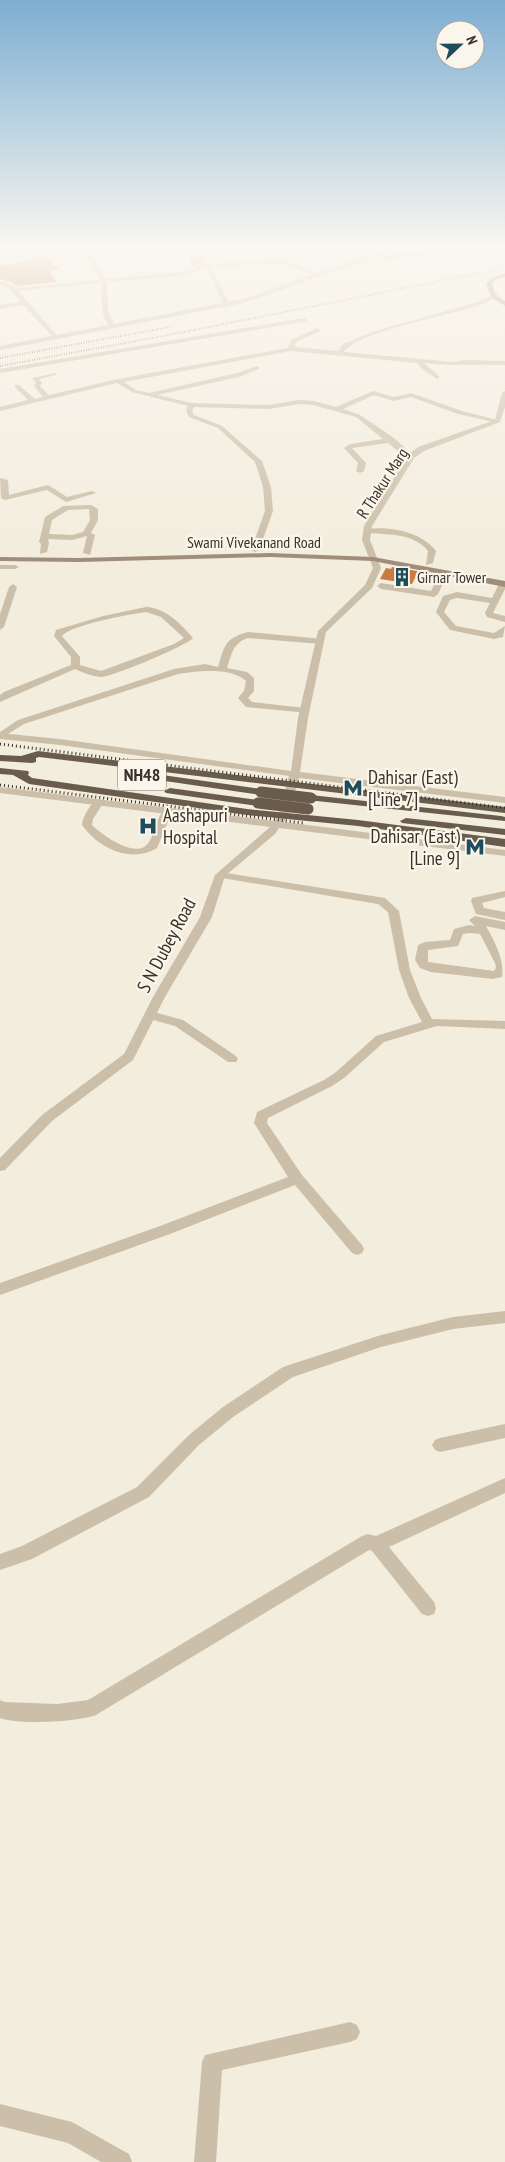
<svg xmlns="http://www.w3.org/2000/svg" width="505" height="2162" viewBox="0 0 505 2162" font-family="'PT Sans Narrow',sans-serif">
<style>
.building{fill:#c97b46}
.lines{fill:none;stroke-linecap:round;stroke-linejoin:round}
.minor{fill:#ccbfa9;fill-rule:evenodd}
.tertiary{fill:#ccbfa9;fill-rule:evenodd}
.secondary{fill:#a08e7a;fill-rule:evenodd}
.trunk{fill:#6a5c4d;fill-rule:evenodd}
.rail-far1{stroke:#393129;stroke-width:2;stroke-dasharray:0.5 2;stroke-linecap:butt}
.rail{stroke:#393129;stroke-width:3;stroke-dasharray:1 3;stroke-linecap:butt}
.trunk-bridge{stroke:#6a5c4d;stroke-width:11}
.labels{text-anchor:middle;stroke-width:4.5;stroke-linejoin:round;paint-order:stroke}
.far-street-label{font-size:16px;fill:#393129;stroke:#faf6eb}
.far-poi-label{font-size:16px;fill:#393129;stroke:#faf6eb;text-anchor:start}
.shield{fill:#faf6eb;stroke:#736c63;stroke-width:1}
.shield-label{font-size:18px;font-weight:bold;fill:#393129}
.poi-label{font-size:19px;fill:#393129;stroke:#faf6eb;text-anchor:start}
.street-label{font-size:19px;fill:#393129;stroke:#faf6eb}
</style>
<rect width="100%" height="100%" fill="#f3edde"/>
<path class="building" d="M204,254L205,262L192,266L190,255Z
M45,257L60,270L49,271L57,282L17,286L11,282L0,279V266Z
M392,567L417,571L418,572L412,584L380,579L386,568L391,569Z"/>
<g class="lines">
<path class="minor" d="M78,249H84L95,259L106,279L181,272L202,264L283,260L322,275L317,276L282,264L211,267L230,305L227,307L224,305L206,268L182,276L107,282L108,310L115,326L112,328C99,319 102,297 101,283L19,291L57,336L55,339L23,305L0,309V305L20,302C14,293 10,287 0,285V281L11,284L16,288L100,280L91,261Z
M424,249H430L433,251L430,253Z
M496,293L498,296C492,299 487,303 481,305C454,314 356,332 344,352L454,362L464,360L505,361V365C478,364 451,366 424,363L439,376V378L437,379L422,369L417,363L291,351L124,382L136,390L149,393L237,373L257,366L259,367V369L239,377L157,395L192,403L269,405L299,400L314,401L336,407L373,391L394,397L411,393L462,411L501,421L498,423L458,414L411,397L394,401L374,395L343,409L360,415L394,438L415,457L408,459L388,443L352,448L366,463L364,471L360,473L356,471L358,463L344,448L350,444L383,439L356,417L313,405L299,404L269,409L194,407L192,411L194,415L222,426L262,461L271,487L273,511L259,550L255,552L251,550L265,511L263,487L255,462L218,428L189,417L186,411L188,406L132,392L117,383L0,411V407L28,400L15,387V385H19L35,399L43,397L34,386L36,383L32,378L56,373V375L39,379L42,383L40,386L49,395L118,379L288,348L291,340L318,328L320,331L296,342L295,347L338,351L343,344L375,331L478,302Z
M305,318L307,321L0,373V369Z
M0,478L8,480L9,495L48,485L67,497L92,491L96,493L66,502L47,490L5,500L1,498Z
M91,505L98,509V520L91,533L95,535L90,555L83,553L87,536L72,540L48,539L49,543L47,552L40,554L41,544L39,542L45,517L63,506ZM89,509L90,520L83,532L72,535L49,534L52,520L68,510Z
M365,529C389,526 421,531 436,551L433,563L426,565L428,551C414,533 389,535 368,533L364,531Z
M0,565H15L19,567L15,569H0Z
M441,571L448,573L438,594L434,597L381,589L377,586L381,583L431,591Z
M500,582H505V589L493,613L505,616V622L487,617L485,613L490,603L457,598L450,600L444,612L456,626L494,633L505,626L503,637L494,639L450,630L436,612L443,596L457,592L492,598Z
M13,584L17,587L4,627L0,630V614L9,587Z
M146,607C166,608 181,624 193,638C186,646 112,677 101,677C92,676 83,673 75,669L0,702V695L4,692L71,665V657L54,636L56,630L103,616ZM146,612L161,617L184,638L174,644L101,671L80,665V657L62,636C70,625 131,614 146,612Z
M248,632L323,639L324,641L320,644L248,638C233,643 232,653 227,668L247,672L254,678V691L248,698L252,702L305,708L308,709V713L246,707L238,698L244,691L246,681C231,667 198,671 178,674L24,724L0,739V732L18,720L174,669L205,664L218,667C225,645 224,639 248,632Z
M99,799L104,802L93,819L92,825C102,835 138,861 149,842C155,834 157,812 167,809L171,810L172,812L157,848C131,864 98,848 82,825C83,816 91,802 99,799Z
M220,872L385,898L399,911L410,970L421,998L432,1019L505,1021V1029L437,1026L384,1042L344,1078L332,1086L268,1118L267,1123L302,1175L362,1245L364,1249L362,1253L357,1255L352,1253L295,1185L170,1234L0,1295V1283L160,1226L288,1177L254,1123L257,1112L324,1080L336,1072L376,1036L422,1022L409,998L399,970L388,912L378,904L216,877L215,875Z
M505,891V897L482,903L484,908L505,912V920L476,914L471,901L472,898Z
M475,916L505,922V930L486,926C494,940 505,961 502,977L493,979L431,972L420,968L415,960L418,945L425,942L450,940L454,929L469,925L475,926L469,920ZM469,933L480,934L495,963L496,968L494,971L428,962V950L458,946L463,934Z
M150,1011L183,1020L236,1056L238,1059L236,1062H228L175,1026L146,1018L144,1015Z
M505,1311V1323L453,1329L381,1347L293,1377L233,1417L199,1445L149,1497L32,1559L0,1570V1554L22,1546L137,1487L189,1435L223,1407L283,1367L381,1335L453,1317Z
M505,1424V1438L440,1452L435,1450L432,1445L435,1440L440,1438Z
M505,1478V1493L389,1547L434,1602L436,1608L434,1614L428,1616L422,1614L372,1551L369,1550L96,1715C79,1722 17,1725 0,1718V1700L5,1702L57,1704L88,1700L362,1536L368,1534L376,1536Z
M350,2022L357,2025L360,2032L357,2039L350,2042L222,2070L216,2162H194L202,2062L205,2055Z
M0,2104L72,2122L129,2154L132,2162H101L68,2143L0,2126Z"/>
<path class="tertiary" d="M29,249H38L0,258V254Z
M385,255L387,258L354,264L244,303L0,350V346L243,299L351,261Z
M505,391V407L500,422L424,451L414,458L372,526L370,540L381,568L372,588L326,632L308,718L300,772L505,797V803L299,778L288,816L284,822L505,850V856L279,828L275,834L225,876L212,917L165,997L133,1060L52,1121L5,1170L0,1171V1158L42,1115L124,1054L153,997L200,917L215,875L270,827L0,793V787L274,821L278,816L289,776L60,745L0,739V733L60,739L291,771L298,718L318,631L365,585L373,568L362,540L364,526L408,455L418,447L495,420L502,393Z"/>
<path class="secondary" d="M371,249H377L386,255L455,249H472L385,259Z
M496,249L505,251V255Z
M505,273V277L495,280L492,284L496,295L505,301V306L491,297L486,284L491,278Z
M270,553L373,557L505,581V587L373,561L270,557L79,562L0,561V557L79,558Z"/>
<path class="trunk" d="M38,751L505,807V813L39,757L36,758V762L32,763L0,761V755L21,756Z
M0,768L28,771L29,773L28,775L32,778L247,809L358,820L505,839V847L358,826L247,815L29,784L13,775L0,774Z
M155,774L261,789L267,792L261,795L151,779L150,777Z
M170,788L258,800L264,803L258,806L166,793L164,791Z
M311,795L501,816L505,817V821L307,800L305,798L307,796Z
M406,818L505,829V835L402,823L400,821Z"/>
<path class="rail-far1" d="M0,358L170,327
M0,366L169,335L505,268"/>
<path class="rail" d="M0,744L505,808
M0,785L303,823"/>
<path class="trunk-bridge" d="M261,792L311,798
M258,803L308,809"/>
</g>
<linearGradient id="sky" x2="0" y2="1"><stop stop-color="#7daed2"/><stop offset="0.45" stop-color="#faf7f0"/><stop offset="1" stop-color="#faf7f0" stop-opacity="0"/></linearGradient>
<rect width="505" height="551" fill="url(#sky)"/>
<defs>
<g id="building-bare" transform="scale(1.5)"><path d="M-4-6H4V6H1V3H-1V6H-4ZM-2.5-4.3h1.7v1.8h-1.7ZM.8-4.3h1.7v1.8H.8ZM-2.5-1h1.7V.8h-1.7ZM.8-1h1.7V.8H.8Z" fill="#1d4d5c" stroke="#faf6eb" stroke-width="2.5" paint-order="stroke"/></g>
<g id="metro-bare" transform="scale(1.5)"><path d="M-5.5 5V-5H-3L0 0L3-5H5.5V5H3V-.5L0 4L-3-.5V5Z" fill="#1d4d5c" stroke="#faf6eb" stroke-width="2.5" paint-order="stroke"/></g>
<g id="hospital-bare" transform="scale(1.5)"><path d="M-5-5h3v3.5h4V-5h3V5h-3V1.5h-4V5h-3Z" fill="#1d4d5c" stroke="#faf6eb" stroke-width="2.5" paint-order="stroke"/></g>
</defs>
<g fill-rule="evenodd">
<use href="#building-bare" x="402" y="577"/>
<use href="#metro-bare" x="353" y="788"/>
<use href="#hospital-bare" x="148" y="826"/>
<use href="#metro-bare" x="475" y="847"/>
</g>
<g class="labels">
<g class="far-street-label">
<text transform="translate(382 483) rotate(-57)" y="6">R Thakur Marg</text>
<text x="254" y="548">Swami Vivekanand Road</text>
</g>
<g class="far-poi-label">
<text x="417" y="583">Girnar Tower</text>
</g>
<rect class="shield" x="118" y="759.5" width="48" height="31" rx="4"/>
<g class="shield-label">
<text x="142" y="781">NH48</text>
</g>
<g class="poi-label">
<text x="368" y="784">Dahisar (East)<tspan x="368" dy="22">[Line 7]</tspan></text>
<text x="163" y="822">Aashapuri<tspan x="163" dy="22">Hospital</tspan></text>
<text x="460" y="843" text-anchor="end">Dahisar (East)<tspan x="460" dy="22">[Line 9]</tspan></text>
</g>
<g class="street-label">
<text transform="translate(166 945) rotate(-62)" y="7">S N Dubey Road</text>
</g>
</g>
<g transform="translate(460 45) rotate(68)"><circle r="24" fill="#faf6eb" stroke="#ada79d"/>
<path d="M0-4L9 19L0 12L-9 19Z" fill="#1d4d5c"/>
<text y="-8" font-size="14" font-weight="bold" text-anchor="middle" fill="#393129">N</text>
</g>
</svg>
